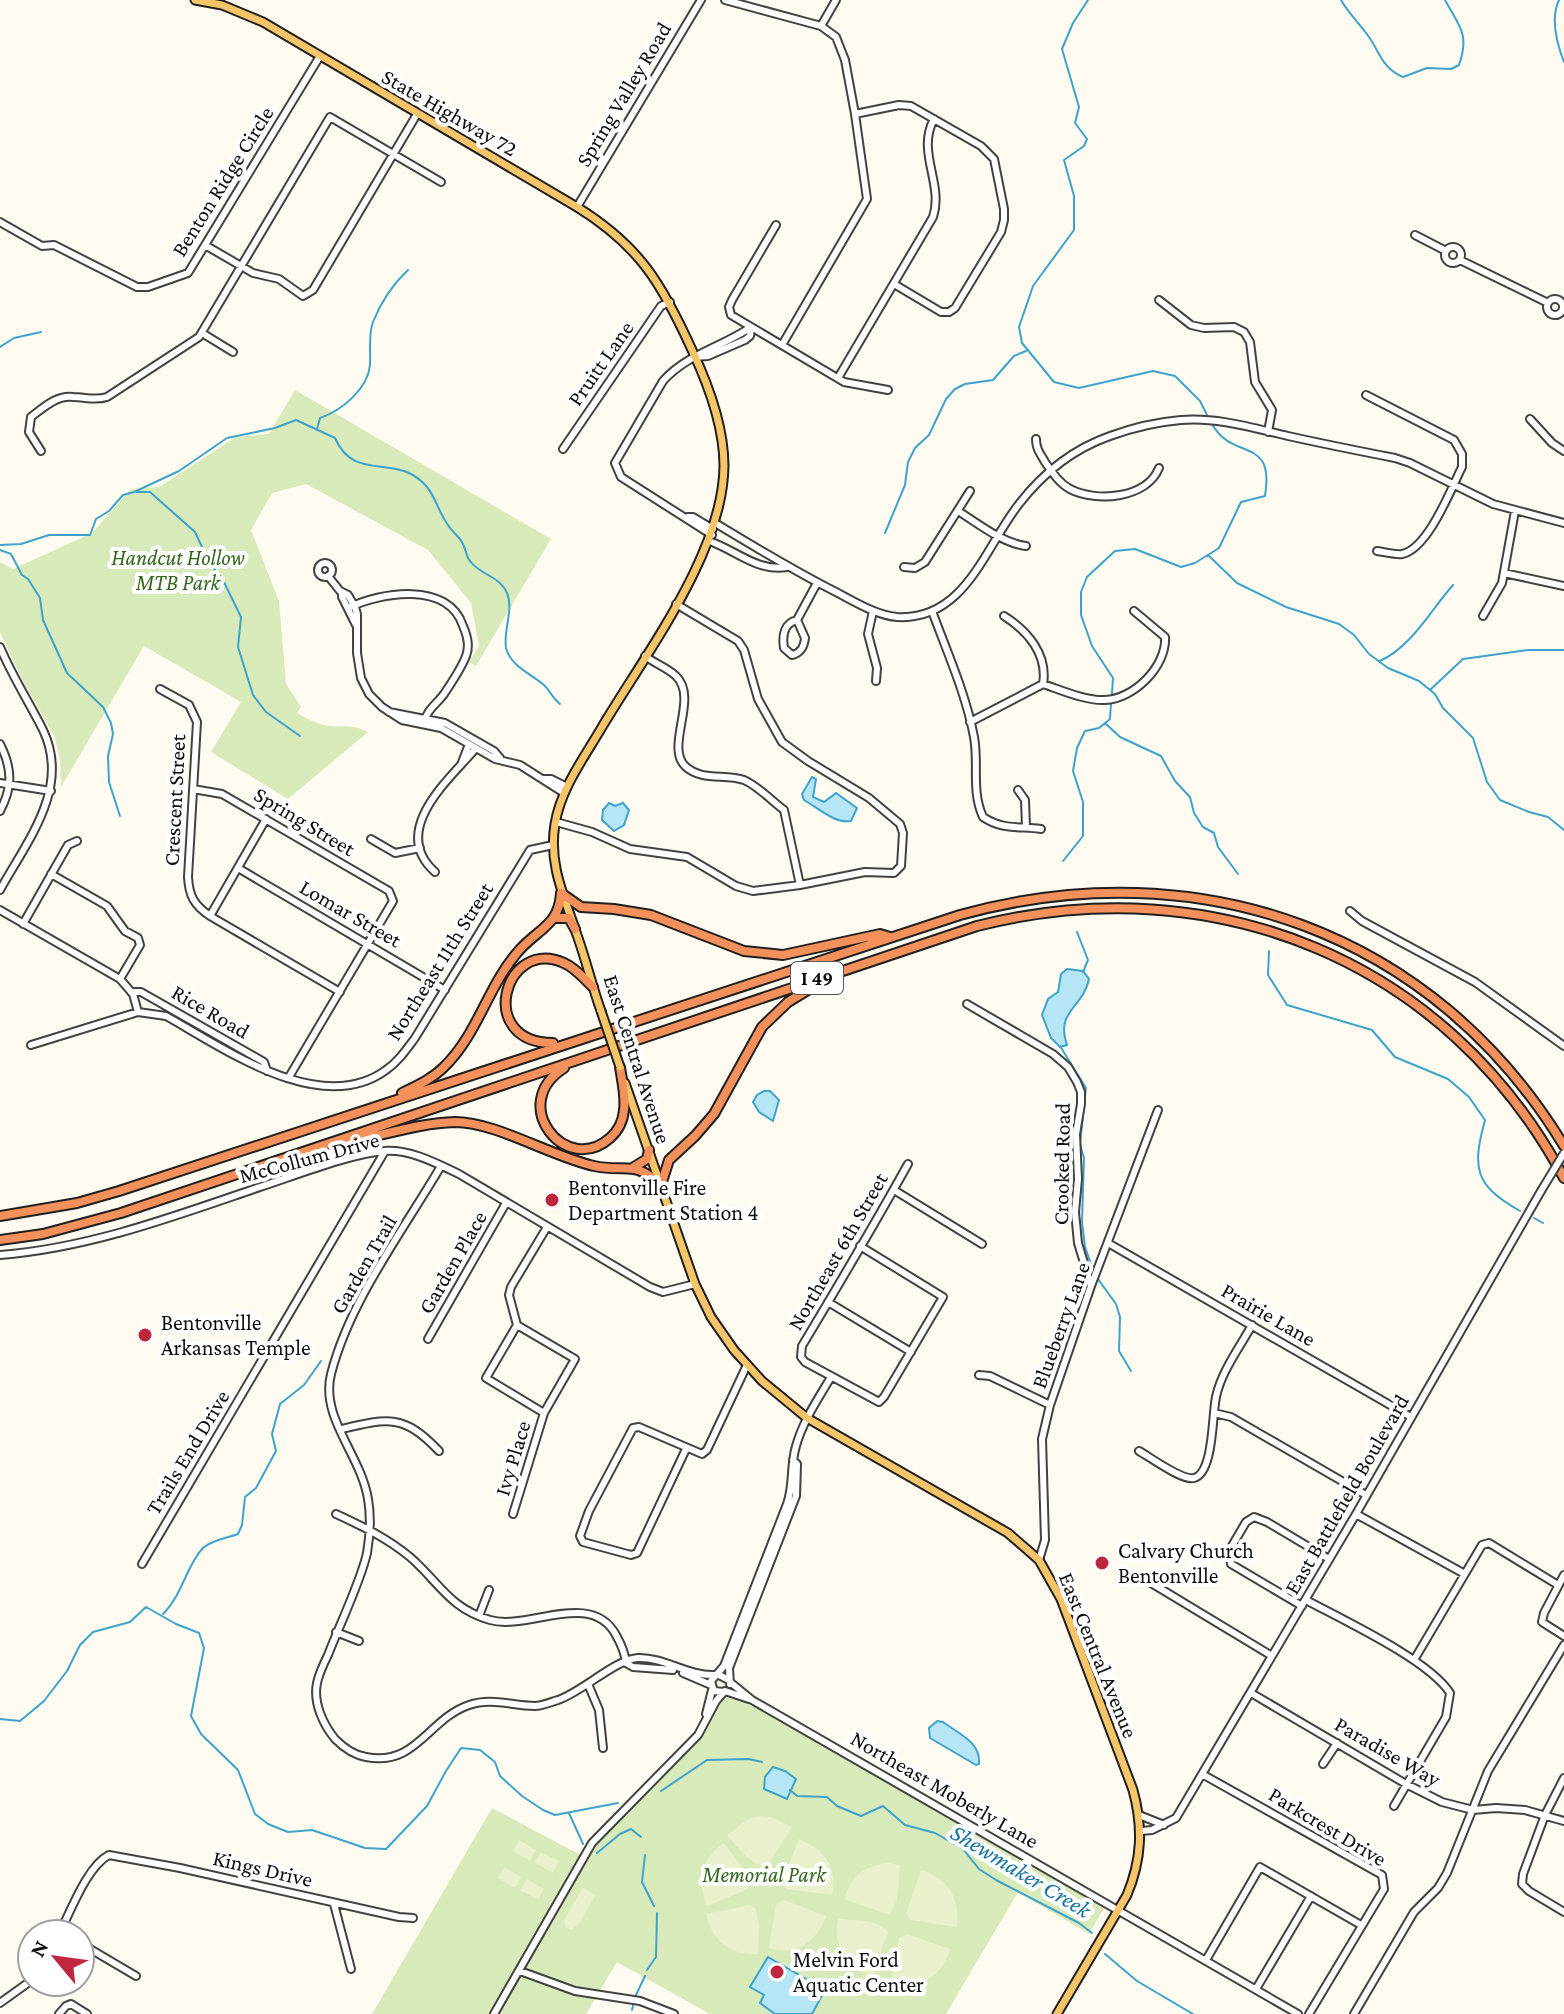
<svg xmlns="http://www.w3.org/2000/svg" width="1564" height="2014" viewBox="0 0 1564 2014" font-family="'Crimson Pro',serif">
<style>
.green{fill:#d8e9ba}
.pitch{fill:#e8f1cc}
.water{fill:#b6e5f6;stroke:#3ea3cc;stroke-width:2}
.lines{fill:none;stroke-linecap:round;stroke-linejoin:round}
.stream{stroke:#3ea3cc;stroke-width:2}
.minor-casing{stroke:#424242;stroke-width:10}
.major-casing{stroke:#202020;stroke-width:11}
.highway-casing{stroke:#202020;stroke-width:12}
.minor{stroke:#fff;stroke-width:6}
.major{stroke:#f7c569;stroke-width:7}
.highway{stroke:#f3905b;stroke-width:8}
.minor-bridge-casing{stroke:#424242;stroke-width:10;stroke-linecap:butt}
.major-bridge-casing{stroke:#202020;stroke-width:11;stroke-linecap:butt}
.minor-bridge{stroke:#fff;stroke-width:6}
.major-bridge{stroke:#f7c569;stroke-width:7}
.poi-dot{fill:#be273f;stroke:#fff;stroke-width:3}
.labels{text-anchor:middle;stroke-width:8;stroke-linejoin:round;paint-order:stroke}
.shield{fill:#fff;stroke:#575757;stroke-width:2}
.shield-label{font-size:20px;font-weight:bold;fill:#0f0f0f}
.street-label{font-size:22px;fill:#0f0f0f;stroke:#fff}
.park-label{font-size:22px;font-style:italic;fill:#36671f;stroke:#fff}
.poi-label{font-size:22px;fill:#0f0f0f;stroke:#fff;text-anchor:start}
.water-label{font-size:24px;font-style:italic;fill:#1874a0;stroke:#fff}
</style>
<rect width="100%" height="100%" fill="#fffbf1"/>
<path class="green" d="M295,390L551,539L476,666L469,662L479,646L471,603L428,550L306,484L272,493L251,530L279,601L286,684L301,707L297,713C307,718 317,725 329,726C345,727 353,724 368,732L288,799L211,752L241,702L144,646L61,787L60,759L55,738L19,673L0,632V562L13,569L92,533L131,489L159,487L236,437L269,434Z
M728,1694L734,1695L1101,1904L1104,1908L1089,1934L1018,1892L946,2014H710L617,1962L586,2014H372L492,1808L588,1859L598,1842L700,1740L719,1702Z"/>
<path class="pitch" d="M761,1816L772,1817L792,1827L767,1867C750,1865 738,1847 727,1835L748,1819Z
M799,1839C824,1849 838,1867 832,1895L786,1889L782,1881Z
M519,1840L536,1850L530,1861L513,1851Z
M724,1843L751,1880L748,1889L707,1906C696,1881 701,1859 724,1843Z
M541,1852L559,1861L553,1873L535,1863Z
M889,1863L900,1865C898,1882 900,1903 889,1915L844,1899C851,1875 866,1865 889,1863Z
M504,1867L521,1877L515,1888L498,1878Z
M921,1870C949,1879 960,1899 957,1927L911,1920L906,1913Z
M527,1879L544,1889L538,1900L520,1890Z
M583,1888L596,1895L578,1925L571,1930L565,1927L564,1920Z
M784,1900L826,1916C817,1942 796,1957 769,1948L776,1905Z
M750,1905L756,1909L759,1924L758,1954C730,1956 712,1940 706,1914Z
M838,1919C854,1921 877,1918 888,1932L872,1976C846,1967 833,1947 838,1919Z
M907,1934L950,1949C942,1978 919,1989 891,1983L899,1938Z"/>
<path class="water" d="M812,777L816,779L813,797L824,802L836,793L857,808L851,821C835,824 818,808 804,800L802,794Z
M609,803L615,806L623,803L629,810L624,825L614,831L602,820L603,810Z
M1067,969L1083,971L1089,979C1083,1008 1055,1011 1067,1045L1060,1047L1051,1038L1042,1015L1048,999L1058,992L1061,974Z
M764,1091H770L779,1100L773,1121L759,1112L753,1102L757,1095Z
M937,1721L943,1722C959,1734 981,1742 979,1764L976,1765L930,1738L929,1728Z
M773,1767L785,1771L796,1779L787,1799L764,1789L765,1777Z
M768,1957L825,1990L812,2014H775L760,2003L764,1995L750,1987Z"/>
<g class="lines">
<path class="stream" d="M1088,0L1073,23L1062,49L1079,107L1075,123L1087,139L1084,146L1064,160L1074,196V230L1033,286L1019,327L1022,343L1054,382L1079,388L1153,371L1175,376L1200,401L1208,417
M1341,0C1349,14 1360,24 1369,37C1380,53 1383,69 1403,77L1427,68L1451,69L1459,65C1470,34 1459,26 1445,0
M1559,0C1550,19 1557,44 1564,62
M0,347L14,338L41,332
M317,429L320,418C341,411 368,389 370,365C371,351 368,335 373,322C381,302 393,284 408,270
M136,492H150L195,532L210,564L223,580L241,617L238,647L253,695L266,712L300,736
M885,533L905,485L908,462L915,448L929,435L946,399L955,389L965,384L993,380L1014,356L1026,351
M0,545L21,544L49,535H90L96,519L109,511L123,495L134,492L179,471L227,438L275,428L296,420L335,438C355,484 397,451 427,487C436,498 439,513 448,525C452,532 460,537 463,544C466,549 466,557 470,561C480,575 500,576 507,593C514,609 503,631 506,648C511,667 532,674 545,686C551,692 551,697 560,704
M0,550L11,554L22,575L28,579L40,598L43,620L67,673L103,707L111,723L113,734L108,756L109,782L120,816
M1208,555L1237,583L1286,607L1339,624L1354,635L1369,654L1388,668L1419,681L1435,694L1443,708L1473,738L1487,782L1500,800L1529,812L1548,817L1564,830
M1380,661C1412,646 1430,611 1453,585
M1430,690L1463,659L1528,650H1564
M1112,694L1113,678L1092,646L1081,615V592L1087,577L1115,551L1135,549L1181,567L1195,563L1219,548L1241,502L1265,496C1275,435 1233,462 1212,424
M1105,723L1120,737L1161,756L1175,781L1190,797L1194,813L1203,827L1214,833L1218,847L1238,874
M1063,861L1083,836V802L1073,771L1077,748L1085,731L1099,728L1110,719L1111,703
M1077,932L1088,960L1083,972
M1269,951L1268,975L1287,1005L1372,1030L1395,1057L1448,1079L1469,1097L1485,1120C1472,1168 1474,1185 1520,1211
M1060,1046L1086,1088L1080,1144L1084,1158L1082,1222L1085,1247L1093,1270
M1534,1218L1543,1223
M1098,1279L1116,1304L1120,1317L1119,1351L1131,1371
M163,1614C183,1594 187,1564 203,1548C211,1540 227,1538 238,1534L242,1525L245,1497L256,1488L276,1451L272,1434L280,1404L304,1385L321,1361
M0,1719L20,1721L44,1701L67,1671L80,1645L93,1632L130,1622L146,1607L176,1624L199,1633L204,1648L191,1716L201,1734L238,1770L255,1814L268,1824L288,1832L312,1830L365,1848L386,1849L427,1806L446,1771L461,1748L480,1750L495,1762L500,1776L522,1796L543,1810L555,1815L618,1803
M790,1790L797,1796L827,1797L837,1806L861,1816L883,1806L905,1825L935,1833L963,1849L979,1869L996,1880L1079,1923L1092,1933
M661,1791L707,1760L749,1759L762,1762
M569,1813L583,1844
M597,1853L620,1834L631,1829L641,1837
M645,1855L642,1882L654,1906
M1105,1954L1137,1981L1193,2014
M647,1970L656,1957L657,1913
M636,1995L645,1976
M632,2010L633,2006"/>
<g class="minor-casing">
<path id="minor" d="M725,0L821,26L836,37L845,60L855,114L867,199L782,345
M821,26L836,0
M855,114L899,105L911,106L981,146L994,159L1004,209V220L1001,232L955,308L949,312H941L894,284
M577,207L701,0
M0,222L42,246L54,245L137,287H148L188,273L320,56
M776,225L732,300L729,307L731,315L844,382L888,390
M1415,235L1446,251
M205,245L253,273L279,279L303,296L313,290L417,114
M1445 255a8 8 0 1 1 16 0a8 8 0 1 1-16 0Z
M1460,260L1548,303
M1547 307a8 8 0 1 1 16 0a8 8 0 1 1-16 0Z
M1159,300L1191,325L1204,328L1234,327L1244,332L1250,342L1255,382L1272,410L1268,432
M202,333L233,352
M695,357L708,356L745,340L750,336L751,327C722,347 687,354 663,381L615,463L621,477L712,535
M838,378L933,217C944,184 916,152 934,119
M1366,395L1454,440L1462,454V467C1451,489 1428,549 1402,554C1395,555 1385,552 1377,551
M1530,419L1552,443L1564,451
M1036,439C1036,449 1040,453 1045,462C1052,472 1059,483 1070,489C1097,503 1147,498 1159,468
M563,449L661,306L670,302
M41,451L29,432L31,417C44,407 57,395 73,397C85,397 95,401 107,397L199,337L330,117L441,182
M958,511C979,524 1002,543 1026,546
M688,517H693L713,529
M715,523C755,547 794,571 836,592C855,602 876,615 897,617C965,621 985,547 1019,504C1043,473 1073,449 1110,436C1132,428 1157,422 1181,420C1217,417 1253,428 1288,436C1324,444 1359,451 1395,458L1410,463L1493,504L1564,523
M709,541C736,550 757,572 787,567
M318 570a7 7 0 1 1 14 0a7 7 0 1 1-14 0Z
M904,567L915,568L925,562L970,491
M1504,573L1564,586
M328,576L340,591L348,595L355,607L357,614V653L361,678L369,694L382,707L402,720L441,728L495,759L520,765L564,793
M342,592V597L356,625
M348,608C381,592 448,581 463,626C467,635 470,646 466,656C461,669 452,682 444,694C436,705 426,710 424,724
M873,611L868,634L877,668L876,681
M932,611C947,652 966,694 974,737C979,764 971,791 983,817C1002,830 1019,826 1041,829
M1004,616C1028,631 1048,655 1043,684
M1483,616L1502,583L1515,511
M797,620L805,638C804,647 801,653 792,655L784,648C782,636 784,623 797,620L817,583
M0,647C12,676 29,702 43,730C71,788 27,841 0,890
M645,656C654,663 668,668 676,676C699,698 665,746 685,766C702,782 725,773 744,780C758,786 772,801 784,810L800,885
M160,689L189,705L197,722L188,877C189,896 194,905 210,916L340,992
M389,712L445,723L494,751L500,758
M970,722L1043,684C1061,690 1086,701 1105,700C1134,699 1167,666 1165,637L1134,611
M0,744C12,768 13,787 0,811
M461,765L469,744
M545,779H551L567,787
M0,783L51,791
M193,789L222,794L389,891L393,901L289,1077
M1018,790L1025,800L1026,827
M556,822L592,832L630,849L687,857L736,886L753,891L800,885L865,872L894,873L901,866L903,833L900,824L869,798L808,761L782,742L758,699L744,650L738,641L676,604
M371,839L395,853L420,848
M238,868L445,990
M435,872C388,830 451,778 476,748
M51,874L107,906L125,931L138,938L140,945L120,979
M0,910L120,979L133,994L138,1012
M1350,911L1362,921L1475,982L1564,1046
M210,916L266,819
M23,924L68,845L77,841
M131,992H141L264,1062L267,1071
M967,1004L1053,1054L1068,1067L1077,1082L1081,1092V1104L1076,1134L1078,1179L1075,1212L1078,1243L1091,1286
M31,1045L138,1012L166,1016C223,1048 321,1118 386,1070C398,1062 406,1050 415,1038L530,850L553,845
M441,1166C403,1231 350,1300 331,1374C320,1418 361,1455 368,1499C371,1516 370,1535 367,1553C361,1581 339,1626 328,1655C324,1663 319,1674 317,1683C313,1703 323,1724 335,1739C343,1747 354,1755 366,1757C416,1767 428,1719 469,1705C492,1697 512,1706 535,1706C542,1706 551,1702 558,1700C582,1692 616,1659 638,1658C664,1657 688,1676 714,1675
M894,1190L982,1244
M1108,1243L1411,1417
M860,1246L943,1297L884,1397L879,1402L805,1362L801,1357L802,1346C838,1286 874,1225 908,1164
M0,1255C90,1248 175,1216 260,1187C294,1176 349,1154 384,1151C410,1149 436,1163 459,1174L650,1287L663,1292L695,1284
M828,1302L911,1352
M428,1339L506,1203
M979,1375L990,1376L1050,1405
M544,1413L486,1378L517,1325L509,1295L511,1287L547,1227
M1214,1413L1231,1417L1366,1495
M342,1429C388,1418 404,1414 439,1451
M686,1449L637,1553L631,1555L583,1542L580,1536L589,1511L633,1428L639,1427L702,1454L707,1450L747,1365
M1139,1451C1150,1457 1182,1481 1194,1478C1214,1473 1212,1414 1216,1397C1221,1372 1240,1347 1252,1325
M336,1514C362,1526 387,1538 410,1557C439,1582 449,1608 490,1620C528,1631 591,1589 616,1635C621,1644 625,1652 626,1663
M513,1514L544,1413L575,1359L517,1325
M1356,1514L1463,1573
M1039,1560L1045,1540L1042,1439L1050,1405L1091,1286L1158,1110
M142,1564L385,1151
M1564,1575L1544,1613L1542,1622L1564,1636
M1151,1583L1272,1656
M1306,1600C1343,1620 1429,1660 1450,1693L1446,1717L1394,1806
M1302,1606L1231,1564L1229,1551L1246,1522L1254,1517L1267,1522L1329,1559
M479,1616L489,1590
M336,1632L359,1641
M1414,1660L1482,1545L1489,1543L1558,1585
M626,1663L633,1667L673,1670
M683,1673L711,1685
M717,1674L724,1666L787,1504C794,1485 790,1466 796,1446C803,1421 818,1399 831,1377
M730,1682L752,1700L1298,2014
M588,1684L599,1710L603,1748
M730,1684L729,1668L796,1496L797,1464L793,1460
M725,1691L749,1699
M724,1692L714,1691L711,1681L717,1674L729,1680
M1251,1693L1406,1784L1442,1802L1473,1810L1496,1808L1525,1810L1564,1821
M706,1714L712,1690
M1323,1764L1337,1743
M1202,1774L1382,1875L1384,1889L1309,2014
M1564,1778L1545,1815L1523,1874L1522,1884L1529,1891L1564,1912
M1139,1815L1164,1825
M1141,1831L1152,1830L1176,1818L1356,1514L1541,1191
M334,1904L351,1969
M59,1934C70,1913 87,1866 109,1855L180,1868L399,1917L413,1918
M80,1943L136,1976
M1206,1960L1260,1867L1361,1925
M520,1971L575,1991L640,2001L674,2014
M1256,1989L1311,1896
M0,2003L32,1980
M59,2014L66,2006L71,2004L87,2014
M494,2014L592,1843L698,1735L716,1701L723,1693
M1354,2014L1414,1912L1438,1888L1447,1873L1488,1771L1564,1645"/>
</g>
<g class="major-casing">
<path id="major" d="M195,0L222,5L263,22L577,207C640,246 662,284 692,350C709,386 724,426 724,466C723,553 646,653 602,727C584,758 561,788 555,824C548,865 565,898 577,935C586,960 592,986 601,1011
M625,1083L695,1284L711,1317L734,1350L762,1381L807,1418L1008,1533L1039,1560L1061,1599L1133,1790C1143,1827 1142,1859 1127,1895L1057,2014"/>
</g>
<g class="highway-casing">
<path id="highway" d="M561,893L581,907L614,909L651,915L744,951L783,955L880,934L890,937
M556,918H569L575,929
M553,1043C475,1043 504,936 564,963C576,968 584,979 593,987
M564,1068C507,1104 566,1177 610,1138C618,1131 623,1121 624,1110C626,1097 622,1081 620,1067
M402,1093C416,1086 432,1079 444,1067C477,1035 487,989 516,954C536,929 559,927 561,893
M346,1142C382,1136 418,1123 455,1122C496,1122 550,1156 594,1166C627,1173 633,1159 661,1185L669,1160L695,1136L714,1114L762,1027L788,1002L816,985L821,978
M634,1167L647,1159L649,1150
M0,1216L77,1203L119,1191L960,915C1198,849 1434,931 1564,1146
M0,1240L43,1234L121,1213L977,926C1213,866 1448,960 1564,1178"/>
</g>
<use href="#minor" class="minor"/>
<use href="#major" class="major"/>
<use href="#highway" class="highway"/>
<g class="minor-bridge-casing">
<path id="minor-bridge" d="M1541,1191L1564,1153"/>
</g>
<g class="major-bridge-casing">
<path id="major-bridge" d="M601,1011L620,1067"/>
</g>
<use href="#minor-bridge" class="minor-bridge"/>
<use href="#major-bridge" class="major-bridge"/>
</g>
<g class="poi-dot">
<circle cx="552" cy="1200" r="8"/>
<circle cx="145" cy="1335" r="8"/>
<circle cx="1102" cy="1563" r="8"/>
<circle cx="777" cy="1972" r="8"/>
</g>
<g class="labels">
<rect class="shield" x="791" y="962" width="52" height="32" rx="6"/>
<g class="shield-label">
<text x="817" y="985">I 49</text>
</g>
<g class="street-label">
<text transform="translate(623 94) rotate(-59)" y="8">Spring Valley Road</text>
<text transform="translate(450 112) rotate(30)" y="8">State Highway 72</text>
<text transform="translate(222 181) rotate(-58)" y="8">Benton Ridge Circle</text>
<text transform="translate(600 363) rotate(-55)" y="8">Pruitt Lane</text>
<text transform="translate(174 800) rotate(-87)" y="8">Crescent Street</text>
<text transform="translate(305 821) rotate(31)" y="8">Spring Street</text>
<text transform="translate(351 913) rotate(30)" y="8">Lomar Street</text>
<text transform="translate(439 961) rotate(-58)" y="8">Northeast 11th Street</text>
<text transform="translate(211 1011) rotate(30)" y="8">Rice Road</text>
<text transform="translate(638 1059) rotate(72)" y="8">East Central Avenue</text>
<text transform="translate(309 1157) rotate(-15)" y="8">McCollum Drive</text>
<text transform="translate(1061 1164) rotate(-89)" y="8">Crooked Road</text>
<text transform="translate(837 1251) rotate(-60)" y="8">Northeast 6th Street</text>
<text transform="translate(452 1262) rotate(-60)" y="8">Garden Place</text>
<text transform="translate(363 1264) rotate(-60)" y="8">Garden Trail</text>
<text transform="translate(1269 1314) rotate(30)" y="8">Prairie Lane</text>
<text transform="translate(1060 1325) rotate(-70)" y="8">Blueberry Lane</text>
<text transform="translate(187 1452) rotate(-59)" y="8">Trails End Drive</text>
<text transform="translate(512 1458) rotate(-73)" y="8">Ivy Place</text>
<text transform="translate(1346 1494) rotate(-60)" y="8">East Battlefield Boulevard</text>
<text transform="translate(1099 1655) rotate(68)" y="8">East Central Avenue</text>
<text transform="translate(1388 1751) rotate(30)" y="8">Paradise Way</text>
<text transform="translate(945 1789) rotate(30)" y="8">Northeast Moberly Lane</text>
<text transform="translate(1328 1826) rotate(31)" y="8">Parkcrest Drive</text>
<text transform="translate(263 1868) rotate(13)" y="8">Kings Drive</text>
</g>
<g class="park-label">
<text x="178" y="565">Handcut Hollow<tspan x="178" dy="25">MTB Park</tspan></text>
<text x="764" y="1882">Memorial Park</text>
</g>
<g class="poi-label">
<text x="568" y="1195">Bentonville Fire<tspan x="568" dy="25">Department Station 4</tspan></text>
<text x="161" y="1330">Bentonville<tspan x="161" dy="25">Arkansas Temple</tspan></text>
<text x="1118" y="1558">Calvary Church<tspan x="1118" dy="25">Bentonville</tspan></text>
<text x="793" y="1967">Melvin Ford<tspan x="793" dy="25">Aquatic Center</tspan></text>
</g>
<g class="water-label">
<text transform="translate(1021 1871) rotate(31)" y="8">Shewmaker Creek</text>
</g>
</g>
<g transform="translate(56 1958) rotate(299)"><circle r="38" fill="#ffffff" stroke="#9f9f9f" stroke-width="2"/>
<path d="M0-6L14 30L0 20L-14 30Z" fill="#be273f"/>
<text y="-12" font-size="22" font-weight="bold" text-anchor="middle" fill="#0f0f0f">N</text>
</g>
</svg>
